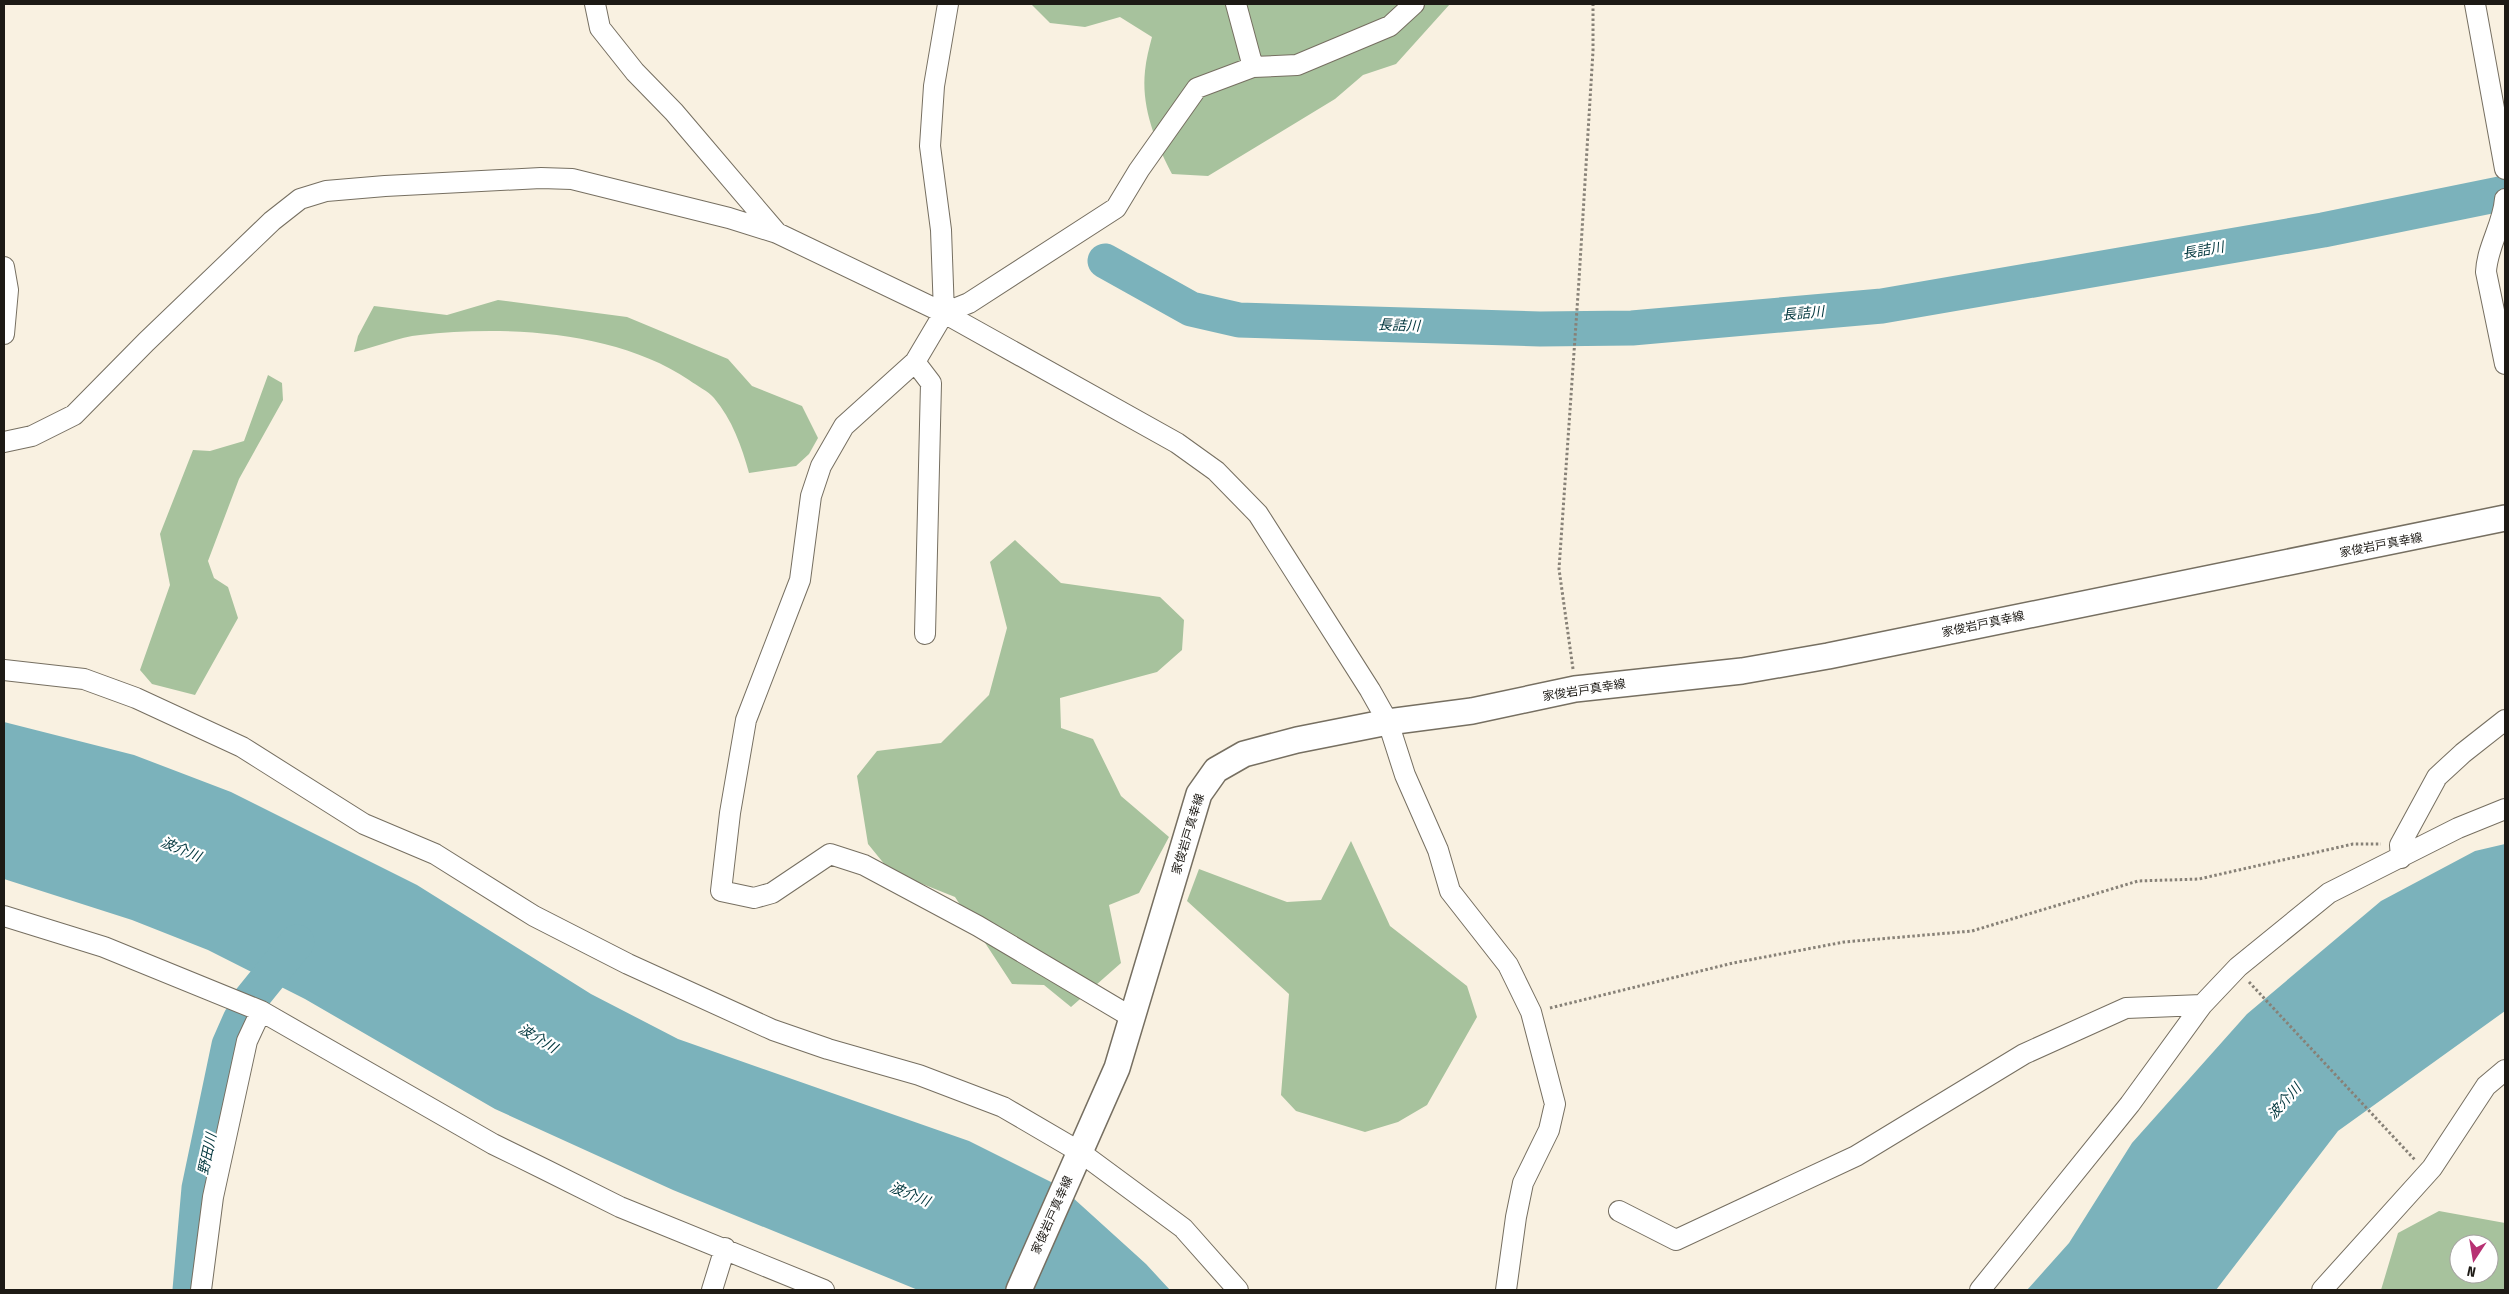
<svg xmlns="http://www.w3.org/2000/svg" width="2509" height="1294" viewBox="0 0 2509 1294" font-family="'Fira Sans Condensed','Noto Sans JP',sans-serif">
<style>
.forest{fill:#a7c29d;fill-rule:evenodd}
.water{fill:#7bb2bb}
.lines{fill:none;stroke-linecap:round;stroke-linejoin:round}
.river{stroke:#7bb2bb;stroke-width:35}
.minor-casing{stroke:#766f61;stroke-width:22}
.major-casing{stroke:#766f61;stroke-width:28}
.path{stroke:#878177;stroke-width:3;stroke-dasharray:2.5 2.5;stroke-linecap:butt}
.minor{stroke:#fff;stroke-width:20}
.major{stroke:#fff;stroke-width:25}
.labels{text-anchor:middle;stroke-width:4.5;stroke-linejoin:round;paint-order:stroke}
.street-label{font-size:12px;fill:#1d1a15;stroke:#fff}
.water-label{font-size:14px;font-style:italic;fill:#00363d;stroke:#fff}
</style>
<rect width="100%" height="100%" fill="#f9f1e1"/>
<path class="forest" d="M1031,4H1450L1396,64L1363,75L1335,99L1208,176L1172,174C1156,143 1141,108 1145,71C1146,60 1149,48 1152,37L1120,17L1085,27L1050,23Z
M498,300L627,317L728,359L752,386L802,406L818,438L809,454L796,466L749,473C742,447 732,419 714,398C708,391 697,386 689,380C617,331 505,325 420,335C399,337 376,347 354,352L358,336L374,306L447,315Z
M268,375L282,383L283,400L239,479L208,561L214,578L228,587L238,618L195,695L152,684L140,670L170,585L160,534L193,450L210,451L244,441Z
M1015,540L1061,583L1160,597L1184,620L1182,650L1157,672L1060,698L1061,728L1093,739L1121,796L1169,837L1139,893L1109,905L1121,963L1071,1007L1044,985L1012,984L955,897L890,871L868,844L857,776L877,751L941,743L989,695L1007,628L990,562Z
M1351,841L1390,926L1467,986L1477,1017L1427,1105L1398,1122L1365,1132L1296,1111L1281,1095L1289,994L1187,901L1199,869L1287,902L1321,900Z
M2439,1211L2505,1223V1290H2381L2398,1233ZM2459,1244H2489V1274H2459Z"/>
<path class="water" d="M4,722L134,755L231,792L417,885L591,994L678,1039L969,1141L1061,1187L1146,1264L1170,1290H918L673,1190L495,1109L305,999L208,950L132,920L4,879Z
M2505,844V1011L2338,1131L2216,1290H2027L2069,1243L2132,1143L2247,1014L2381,901L2475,851Z"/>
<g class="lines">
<path class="river" d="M1105,261L1191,309L1239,320L1540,329L1632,328L1882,306L2323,230L2505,193
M250,1000L297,942
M190,1290L199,1188L229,1045L240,1020"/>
<g class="minor-casing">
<path id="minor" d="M595,4L600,28L635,72L674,112L777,233
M948,4L934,86L930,146L941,230L944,313L915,362L844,426L821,466L811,496L800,580L746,720L730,813L721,891L754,898L772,893L830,854L864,865L978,926L1133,1018
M1236,4L1253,67
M2475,4L2505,169
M2505,199C2503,225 2487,247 2486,272L2505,364
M4,267L8,290L4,334
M944,313L969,303L1116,208L1139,170L1197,88L1253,67L1297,65L1390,26L1414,4
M915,362L931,383L925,634
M4,442L32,436L74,415L146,342L272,221L300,199L326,191L385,186L541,178L572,179L729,218L777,233L944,313L1177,443L1216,471L1258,514L1370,690L1388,722L1405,775L1438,850L1450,891L1508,965L1531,1012L1555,1104L1549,1130L1523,1183L1516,1217L1506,1290
M4,670L84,679L136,698L242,747L364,824L435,854L534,916L628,964L773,1030L828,1049L919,1075L1003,1107L1080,1152L1183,1228L1238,1290
M2401,858L2400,845L2437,777L2463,753L2505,720
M4,916L104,947L261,1011L493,1144L546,1170L620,1207L824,1290
M1619,1211L1676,1240L1856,1156L2024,1054L2126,1008L2202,1005
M201,1290L213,1197L247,1041L261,1011
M712,1290L725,1248
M1980,1290L2130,1104L2202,1005L2238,967L2329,893L2458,828L2505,809
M2322,1290L2432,1168L2486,1086L2505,1070"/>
</g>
<g class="major-casing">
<path id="major" d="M1019,1290L1117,1068L1199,794L1216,770L1244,754L1297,740L1388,722L1472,711L1575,689L1742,671L1828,656L2505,518"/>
</g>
<path class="path" d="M1573,669L1559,569L1579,280L1593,51V4
M2249,982L2415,1160
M1550,1008L1733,963L1844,942L1972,931L2138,881L2199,879L2353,844H2381"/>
<use href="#minor" class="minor"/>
<use href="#major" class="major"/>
</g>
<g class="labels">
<g class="street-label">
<text transform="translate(2381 545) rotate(-11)" y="4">家俊岩戸真幸線</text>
<text transform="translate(1983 624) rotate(-12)" y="4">家俊岩戸真幸線</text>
<text transform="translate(1584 690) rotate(-9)" y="4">家俊岩戸真幸線</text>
<text transform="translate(1188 834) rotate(-73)" y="4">家俊岩戸真幸線</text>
<text transform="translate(1052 1215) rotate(-66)" y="4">家俊岩戸真幸線</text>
</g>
<g class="water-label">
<text transform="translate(2203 250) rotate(-10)" y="5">長詰川</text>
<text transform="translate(1803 313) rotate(-5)" y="5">長詰川</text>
<text transform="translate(1399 325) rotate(2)" y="5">長詰川</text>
<text transform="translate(181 849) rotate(23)" y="5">波介川</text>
<text transform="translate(538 1038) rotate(31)" y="5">波介川</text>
<text transform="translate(2284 1101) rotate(-48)" y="5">波介川</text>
<text transform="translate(207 1154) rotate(-78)" y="5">野田川</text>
<text transform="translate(910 1194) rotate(22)" y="5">波介川</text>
</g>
</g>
<rect width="2509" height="1294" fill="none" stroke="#1d1a15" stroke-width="10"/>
<g transform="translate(2474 1259) rotate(192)"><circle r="24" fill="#ffffff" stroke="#a5a3a1"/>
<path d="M0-4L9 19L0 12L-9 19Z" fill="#b73173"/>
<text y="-8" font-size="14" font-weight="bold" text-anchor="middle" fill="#1d1a15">N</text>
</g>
</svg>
